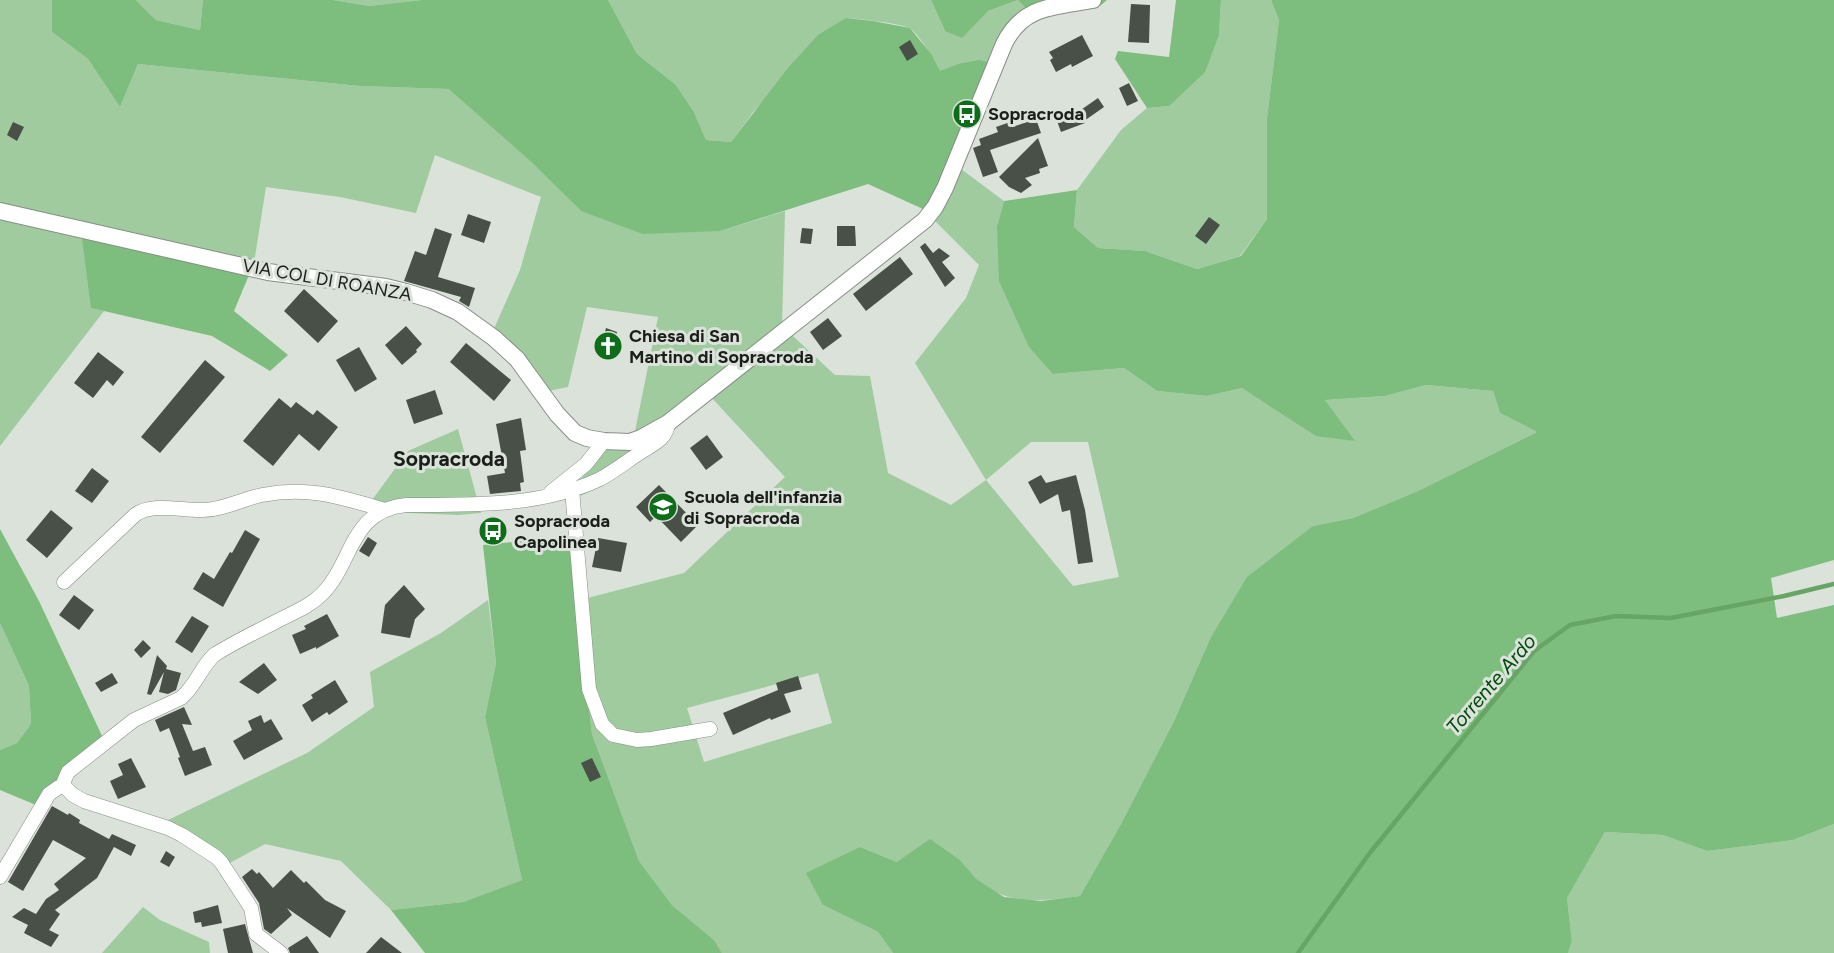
<svg xmlns="http://www.w3.org/2000/svg" width="1834" height="953" viewBox="0 0 1834 953" font-family="Figtree,sans-serif">
<style>
.green{fill:#9fcb9e;fill-rule:evenodd}
.forest{fill:#7dbd7d}
.lines{fill:none;stroke-linecap:round;stroke-linejoin:round}
.stream{stroke:#66a565;stroke-width:4.5}
.building{fill:#485048}
.minor-casing{stroke:#878f87;stroke-width:15}
.tertiary-casing{stroke:#878f87;stroke-width:18}
.minor{stroke:#fff;stroke-width:14}
.tertiary{stroke:#fff;stroke-width:16}
.labels{text-anchor:middle;stroke-width:6;stroke-linejoin:round;paint-order:stroke}
.poi-label{font-size:18px;font-weight:bold;fill:#1b1e1b;stroke:#dae2d9;text-anchor:start}
.street-label{font-size:18px;fill:#1b1e1b;stroke:#dae2d9}
.water-label{font-size:20px;font-style:italic;fill:#014a0b;stroke:#dae2d9}
.quarter-label{font-size:21px;font-weight:bold;fill:#1b1e1b;stroke:#dae2d9}
</style>
<rect width="100%" height="100%" fill="#dae2d9"/>
<path class="green" d="M0,0H52V32L88,59L120,107L138,64L360,86L450,89L530,161L581,211L720,231L785,211L782,326L835,375L870,376L888,473L951,505L986,480L915,363L966,298L979,265L923,209L961,169L1004,201L997,226L1053,374L1124,368L1157,391L1207,396L1242,388L1278,410L1354,441L1325,400L1385,396L1426,385L1493,391L1500,413L1537,432L1418,491L1353,518L1313,526L1210,639L1174,721L1121,824L1080,896C1041,901 1009,906 976,880C971,875 966,867 961,861L897,862L860,847L823,905L878,932L893,953H722L714,940L672,905L639,861L592,734L576,601L684,573L785,477L710,396L672,430L604,485L565,503L591,464L611,437L634,436L658,317L587,307L568,387L548,391L493,331L520,270L541,197L435,155L416,213L340,197L266,187L254,263L91,308L104,311L0,446ZM1031,442H1088L1119,577L1073,586L986,480ZM818,673L832,723L704,762L687,708Z
M136,0H203L200,30L156,20Z
M333,0H422L369,6Z
M608,0H931L945,31L988,11L1018,0L1035,18L1006,50L1000,65L958,64L940,72C934,60 921,37 911,29C902,23 858,19 846,18L754,111L731,142L706,140L694,112L676,85L637,54Z
M1221,0H1271L1279,20L1267,118V219L1240,256L1197,269L1145,251L1098,248L1074,227L1077,190L1121,130L1147,108L1169,106L1219,35Z
M458,429L481,513L458,515L364,511L408,451Z
M488,600L496,663L485,717L522,880L463,902L391,910L341,861L265,844L228,864L164,822L307,753L374,707L370,672L441,633Z
M0,623L29,686L31,724L17,743L0,750Z
M1834,824V953H1568L1572,941L1567,898L1605,832L1663,835L1707,851L1793,840Z
M143,907L160,920L209,942L210,953H102Z"/>
<path class="forest" d="M52,0H136L156,20L200,30L203,0H333L369,6L422,0H608L637,54L676,85L694,112L706,140L731,142L788,68L818,35L846,18L873,21L910,28L931,54L940,71L958,64L979,60L1000,65L961,169L923,209L868,184L720,231L643,234L581,211L530,161L449,89L360,86L138,64L120,107L88,59L52,32Z
M931,0H1107L1101,5L1035,18L1018,0L988,11L962,38L945,31Z
M1176,0H1221L1219,35L1205,72L1169,106L1147,108L1115,59L1118,51L1169,57Z
M1271,0H1834V560L1771,578L1777,618L1834,605V824L1793,840L1707,851L1663,835L1605,832L1567,898L1572,941L1568,953H893L878,932L823,905L806,873L860,847L897,862L930,839L961,861L976,879L1004,897L1041,901L1080,896L1121,824L1174,721L1210,639L1247,577L1313,526L1353,518L1418,491L1537,432L1500,413L1493,391L1426,385L1385,396L1325,400L1355,441L1316,436L1242,388L1207,396L1157,391L1124,368L1053,374L1029,347L999,281L997,226L1004,201L1077,190L1074,227L1098,248L1145,251L1197,269L1241,256L1267,219V118L1279,20Z
M80,223L254,263L234,311L288,355L270,371L212,336L91,308Z
M0,529L39,601L103,738L56,781L36,805L0,790V750L17,743L31,724L29,686L0,623Z
M569,536L592,734L639,861L672,905L714,940L722,953H425L391,910L463,902L522,880L485,717L496,663L483,545Z"/>
<g class="lines">
<path class="stream" d="M1298,953L1369,854L1534,651L1570,625L1616,616L1671,618L1784,596L1834,584"/>
</g>
<path class="building" d="M1131,4L1150,5L1149,43L1128,42Z
M1082,35L1093,56L1072,67L1071,64L1056,72L1050,60L1053,58L1049,52Z
M910,40L918,54L907,61L899,47Z
M1129,83L1138,101L1127,106L1119,88Z
M1098,98L1104,107L1084,121L1085,123L1061,132L1057,121L1075,114Z
M1036,119L1041,133L990,150L998,172L983,177L973,148L981,145L979,139L998,132L996,127L1013,121L1015,126Z
M13,122L24,127L17,141L7,135Z
M1038,138L1048,166L1039,169L1040,173L1025,178L1032,185L1021,193L1009,187L999,177Z
M468,214L491,222L484,243L461,235Z
M1209,217L1220,225L1206,244L1195,236Z
M837,226H855L856,246H837Z
M435,228L452,234L438,277L475,288L469,307L459,301L461,297L404,281L415,251L426,255Z
M802,228L813,229L811,244L800,243Z
M925,243L933,253L939,248L950,256L942,262L955,278L945,287L920,247Z
M900,257L913,274L866,311L853,294Z
M304,289L338,321L318,343L284,311Z
M828,318L842,336L823,350L810,332Z
M406,326L422,344L416,350L417,352L402,365L385,345Z
M606,328L617,332L615,339L617,340L613,355L600,351Z
M466,343L511,380L494,401L450,362Z
M359,347L377,379L355,392L336,360Z
M98,352L124,372L113,386L107,380L93,398L74,383Z
M205,360L225,377L160,453L141,437Z
M435,390L443,414L414,424L406,400Z
M279,398L291,408L296,402L313,415L317,410L338,427L319,451L299,434L273,466L243,441Z
M521,418L526,450L520,451L524,482L520,483L521,491L490,494L487,476L505,473L496,424Z
M707,435L723,457L706,470L690,448Z
M92,468L109,481L92,503L75,491Z
M1041,475L1046,483L1076,475L1085,510L1093,562L1078,564L1070,510L1062,512L1058,494L1040,504L1028,482Z
M659,485L698,525L681,542L656,516L650,522L636,507Z
M51,510L73,528L47,558L26,540Z
M245,530L260,539L223,607L193,589L203,572L214,579L230,552L232,553Z
M368,537L377,543L369,557L359,551Z
M598,538L627,543L621,572L592,567Z
M404,585L425,609L415,619L410,638L381,633L385,605Z
M74,595L94,610L79,630L59,615Z
M327,614L339,636L316,649V647L300,654L292,635L306,629L304,626Z
M192,616L209,626L192,653L175,642Z
M143,640L151,648L141,658L134,650Z
M157,655L167,666L166,669L181,673L176,690L168,694L159,692L164,672L151,695L147,694Z
M264,663L277,680L258,694L239,682Z
M112,673L118,683L101,692L95,683Z
M798,676L802,689L784,694L791,712L771,720L770,718L733,735L723,713L778,690L776,683Z
M335,680L348,702L329,715L327,712L312,722L302,705L313,698L311,695Z
M184,707L192,725L182,724L193,751L205,747L212,765L185,776L178,758L180,757L169,728L160,732L155,720Z
M261,715L264,723L271,719L283,739L244,760L233,741L252,730L248,721Z
M131,758L146,787L118,799L110,781L123,775L118,764Z
M592,758L601,777L590,782L581,763Z
M52,806L68,815L69,813L80,820L79,823L109,839L112,834L136,845L131,856L114,847L97,878L55,910L60,914L49,930L59,935L51,947L24,933L28,925L12,917L24,908L36,914L46,899L59,890L54,884L86,858L53,840L23,891L8,882Z
M166,851L175,857L169,867L160,862Z
M252,869L257,874L259,872L273,888L291,870L304,883L306,881L325,900L346,911L330,938L287,908L292,915L271,934L264,929L259,903L242,877Z
M218,905L222,923L202,927L201,922L195,923L193,912Z
M245,924L253,953H228L223,929Z
M307,936L319,953H290L288,948Z
M381,937L402,953H366Z"/>
<g class="lines">
<g class="minor-casing">
<path id="minor" d="M572,489L589,689L602,724L613,735L637,740L651,739L710,729
M551,492L586,464L604,441
M64,582L135,515C152,502 183,511 203,510C223,510 242,499 262,495C309,486 340,497 385,510
M0,877L49,794L59,787L64,786
M281,953L256,934L251,908L221,862L216,857L182,835L168,828L84,801L73,795L64,786V781L68,772L134,720L181,698C195,687 201,667 214,655C236,641 260,630 283,618C297,611 311,605 322,594C354,562 349,511 406,505C470,505 541,507 600,479C613,472 626,462 638,454C651,445 667,440 668,423"/>
</g>
<g class="tertiary-casing">
<path id="tertiary" d="M0,211L268,272L386,287L406,292L432,300L458,312L494,338L517,359L557,414L575,433L587,438L604,441L630,442L641,438L668,423L925,220L935,207L945,188L1004,44C1023,5 1054,7 1093,0"/>
</g>
<use href="#minor" class="minor"/>
<use href="#tertiary" class="tertiary"/>
</g>
<defs>
<g id="bus-disc" transform="scale(1.5)"><circle r="9.5" fill="#0e6d19" stroke="#dae2d9"/><path d="M-5-6H5V4H4V6H2V4H-2V6H-4V4H-5ZM-3.5-4V0h7V-4ZM-3.5 1.2v1.5H-2V1.2ZM2 1.2v1.5H3.5V1.2Z" fill="#fff"/></g>
<g id="church-disc" transform="scale(1.5)"><circle r="9.5" fill="#0e6d19" stroke="#dae2d9"/><path d="M-1.2-6h2.4v3.5h3.3v2.4h-3.3V6h-2.4V-.1h-3.3v-2.4h3.3Z" fill="#fff"/></g>
<g id="school-disc" transform="scale(1.5)"><circle r="9.5" fill="#0e6d19" stroke="#dae2d9"/><path d="M0-5L7-2L0 1L-7-2ZM-4 1L0 2.5L4 1V4Q0 6-4 4Z" fill="#fff"/></g>
</defs>
<g fill-rule="evenodd">
<use href="#bus-disc" x="967" y="114"/>
<use href="#church-disc" x="608" y="346"/>
<use href="#school-disc" x="663" y="507"/>
<use href="#bus-disc" x="493" y="531"/>
</g>
<g class="labels">
<g class="poi-label">
<text x="988" y="120">Sopracroda</text>
<text x="629" y="342">Chiesa di San<tspan x="629" dy="21">Martino di Sopracroda</tspan></text>
<text x="684" y="503">Scuola dell'infanzia<tspan x="684" dy="21">di Sopracroda</tspan></text>
<text x="514" y="527">Sopracroda<tspan x="514" dy="21">Capolinea</tspan></text>
</g>
<g class="street-label">
<text transform="translate(327 280) rotate(10)" y="6">VIA COL DI ROANZA</text>
</g>
<g class="water-label">
<text transform="translate(1491 684) rotate(-49)" y="7">Torrente Ardo</text>
</g>
<g class="quarter-label">
<text x="449" y="466">Sopracroda</text>
</g>
</g>
</svg>
